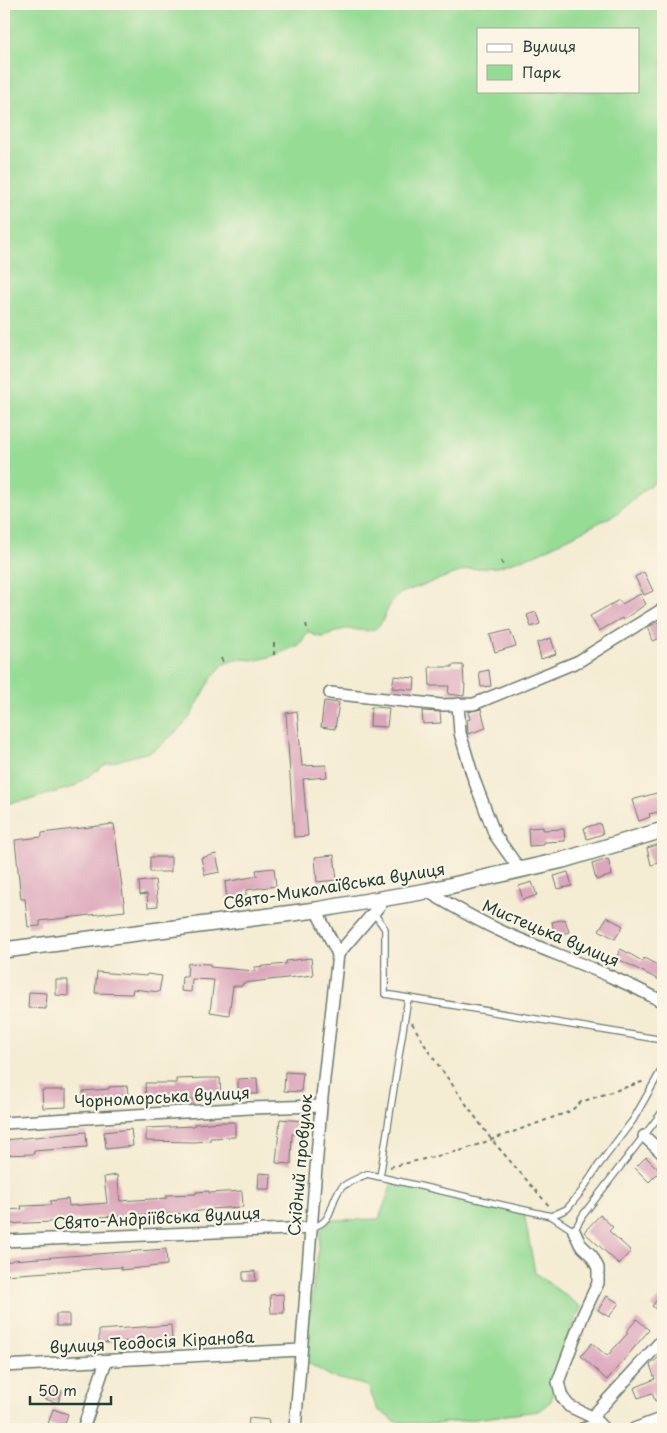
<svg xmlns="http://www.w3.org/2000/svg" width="667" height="1433" viewBox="0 0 667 1433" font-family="'Playpen Sans',sans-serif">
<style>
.green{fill:#96dc95;stroke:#5a8c64;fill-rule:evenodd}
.building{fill:#dca6bc}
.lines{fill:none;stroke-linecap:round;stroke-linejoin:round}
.service-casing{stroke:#6a7a6c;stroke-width:8}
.minor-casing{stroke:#6a7a6c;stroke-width:14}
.tertiary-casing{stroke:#6a7a6c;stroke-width:18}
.path{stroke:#6a7a6c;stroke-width:2;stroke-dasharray:4 4;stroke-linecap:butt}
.service{stroke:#fff;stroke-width:5.5}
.minor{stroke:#fff;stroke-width:11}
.tertiary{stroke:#fff;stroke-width:15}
.labels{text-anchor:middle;stroke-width:4.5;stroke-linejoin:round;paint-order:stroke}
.street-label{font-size:16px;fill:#1f3d34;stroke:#fcf5e5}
</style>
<rect width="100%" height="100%" fill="#fcf5e5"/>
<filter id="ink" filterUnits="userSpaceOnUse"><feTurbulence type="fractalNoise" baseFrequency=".02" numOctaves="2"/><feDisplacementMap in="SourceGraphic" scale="10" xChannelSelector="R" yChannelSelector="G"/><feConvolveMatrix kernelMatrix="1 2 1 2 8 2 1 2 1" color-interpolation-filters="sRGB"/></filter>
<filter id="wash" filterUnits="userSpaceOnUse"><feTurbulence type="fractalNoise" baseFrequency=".0096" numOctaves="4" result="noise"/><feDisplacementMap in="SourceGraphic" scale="20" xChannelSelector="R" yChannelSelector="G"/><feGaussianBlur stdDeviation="1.12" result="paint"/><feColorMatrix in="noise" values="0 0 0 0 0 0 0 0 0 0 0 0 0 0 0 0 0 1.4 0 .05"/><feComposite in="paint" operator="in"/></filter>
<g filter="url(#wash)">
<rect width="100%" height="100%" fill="#f4ecd3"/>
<path class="green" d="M4,4H663V477L646,488L616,514L537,554L498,567L468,569L401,593C385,604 387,620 376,628C368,634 355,628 345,629C337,630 330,636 323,637C317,637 313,634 308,632L299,645L270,657L257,660L237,659L224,664L213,676L190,717L180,728L161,745L152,751L106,764L73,787L32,799L4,804ZM478,29H638V91H478Z
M392,1183L524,1213L535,1273L581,1307L567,1339L560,1360L551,1401L538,1411L437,1424L396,1422L377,1409L368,1386L332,1377L303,1360L321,1230L332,1220L379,1219Z"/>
<g id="blocks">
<path class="building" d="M644,572L653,591L644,595L635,577Z
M640,594L646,604L623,620L622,618L599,631L590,616L619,600L622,604Z
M536,612L540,624L531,627L527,615Z
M663,620V637L653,641L648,627Z
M510,630L516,646L495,652L490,635Z
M551,638L556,654L541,659L537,643Z
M452,665H463L464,684H465L464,696L448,694L449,686H430L429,667H452Z
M489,670L491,686L481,687L479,672Z
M394,676L415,678L414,690L392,688Z
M324,701L339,703L335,729L321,727Z
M371,707L389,708L387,727L370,726Z
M481,709L486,728L468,734L467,720L470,719L468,712Z
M297,711L302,766L326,765L327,777L303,779L308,836L294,837L286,713Z
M422,711L440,712L441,723L423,724Z
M660,792L663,811L649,814L650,817L639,821L632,800Z
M600,823L603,834L587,839L584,828Z
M114,824L125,911L40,921V926L28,927L25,899H21L15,840L42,837V833Z
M543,827V830L564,829L565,841L544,842V845L529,846L528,828Z
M660,844L663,862L651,865L647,848Z
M216,854L220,872L205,875L201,858Z
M334,855L337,880L317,882L315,857Z
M150,857H171V872H150Z
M608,859L612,875L596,880L592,864Z
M274,868L276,886L246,890V896L227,899L225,882L257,876L256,870Z
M568,872L572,886L558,889L554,876Z
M155,880L158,906L148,907L147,894L140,895L139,882Z
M532,882L537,895L523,900L519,886Z
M607,917L623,926L615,939L599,930Z
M565,919L569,932L555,936L552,922Z
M621,949L642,961L644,958L663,968V982L616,958Z
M311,958L313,975L243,983L242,986H233L229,1015L210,1012L214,980L192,979L191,992L181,991L182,976H187L188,963L210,964V967L255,971V967L286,964V961Z
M97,972L146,976L147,974L162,976L159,992L133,989L132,994L95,993Z
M56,980H68V996L56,995Z
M29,992L47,993L46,1009L28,1008Z
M285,1072L303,1073L301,1092L284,1091Z
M206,1078H220L221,1097H195V1100H146L145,1083H176V1079Z
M257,1078L258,1094H238V1079Z
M127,1086L129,1103L84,1106L83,1091L109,1089V1087Z
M42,1090H66V1107L43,1108Z
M280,1119L303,1121L302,1135L292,1134L291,1164L276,1163Z
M222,1122H235V1137L210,1138V1141L194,1142L146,1141V1128L194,1126V1124Z
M131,1129L133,1146L106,1149L104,1132Z
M86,1132L87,1147L34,1151V1154L4,1155V1140Z
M646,1157L660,1171L649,1182L635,1168Z
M259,1173L271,1174L270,1189H258Z
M117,1175L120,1201L167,1198V1195L196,1194V1192L209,1191V1193L242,1191L243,1207L210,1209L190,1213L99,1217L52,1222L4,1224V1210L22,1209L21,1206L51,1205L50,1201L68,1199L69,1206L107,1203L104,1177Z
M600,1215L613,1227L609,1231L631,1251L619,1264L584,1232Z
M166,1249L167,1265L121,1270V1267L4,1275V1262L12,1261V1260Z
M255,1271L256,1281H243V1272Z
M663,1292V1315L652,1306Z
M283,1294L284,1313H271L270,1295Z
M607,1296L619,1303L609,1317L598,1310Z
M56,1314H69V1326H56Z
M637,1319L649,1330L607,1380L581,1356L592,1343L607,1356L628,1333L626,1332Z
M171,1325L172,1339L99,1343V1330Z
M659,1357L663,1369V1399L655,1401L652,1393L638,1398L634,1388L655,1379L650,1365Z
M46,1386L62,1391L58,1403L42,1398Z
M53,1409L68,1414L63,1429L48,1424Z
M249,1418L269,1420L268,1429H248Z"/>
</g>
</g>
<g filter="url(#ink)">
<use href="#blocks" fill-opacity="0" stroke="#6a7a6c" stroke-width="1"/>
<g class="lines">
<g class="service-casing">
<path id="service" d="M374,913L385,929V994L663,1040
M380,1177L408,998
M551,1216L567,1209L581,1192L598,1166L633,1120L663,1067
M311,1228C336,1221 328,1203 341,1188C347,1182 359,1178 367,1174L551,1216L574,1231L583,1215L663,1111"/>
</g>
<g class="minor-casing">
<path id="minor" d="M330,693L441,705L474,704L579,661L663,609
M458,704L460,733L473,777L495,835L520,870
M427,891C452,906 478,921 505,933C558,956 612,974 663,1002
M338,954L386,898
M4,1123L249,1108L321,1106
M644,1136L663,1154
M574,1231L580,1244L592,1256L598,1268V1283L583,1315L558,1382L562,1397L569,1406L592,1417L604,1429
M4,1241L311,1228
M4,1366L301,1350
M592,1417L663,1339
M83,1429L106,1361
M295,1429L321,1106L338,954L316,910
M582,1429L593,1426L601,1427
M634,1429L663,1418"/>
</g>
<g class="tertiary-casing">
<path id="tertiary" d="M4,950L316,910L427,891L563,860L663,830"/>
</g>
<path class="path" d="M501,561L503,565
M306,624L308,632
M274,643V655
M221,658L224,664
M412,1023L429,1052L491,1139L550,1207
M390,1167L463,1150L571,1111L581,1102L645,1081"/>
<use href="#service" class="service"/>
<use href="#minor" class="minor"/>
<use href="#tertiary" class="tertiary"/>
</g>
</g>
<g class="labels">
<g class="street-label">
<text transform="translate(334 886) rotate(-9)" y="6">Свято-Миколаївська вулиця</text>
<text transform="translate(551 933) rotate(23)" y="6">Мистецька вулиця</text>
<text transform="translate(162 1097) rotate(-3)" y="6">Чорноморська вулиця</text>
<text transform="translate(300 1165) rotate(-85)" y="6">Східний провулок</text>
<text transform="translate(157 1218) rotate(-3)" y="6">Свято-Андріївська вулиця</text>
<text transform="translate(152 1342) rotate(-3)" y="6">вулиця Теодосія Кіранова</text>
</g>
</g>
<rect width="667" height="1433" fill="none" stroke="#fcf5e5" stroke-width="20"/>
<rect x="477" y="28" width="162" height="65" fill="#fcf5e5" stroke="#a4ab9e"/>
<rect x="487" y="44" width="25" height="8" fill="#ffffff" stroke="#a4ab9e"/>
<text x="522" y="52" font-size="15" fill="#1f3d34">Вулиця</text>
<rect x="487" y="65" width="25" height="15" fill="#96dc95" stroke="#a4ab9e"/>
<text x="522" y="78" font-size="15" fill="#1f3d34">Парк</text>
<path d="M30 1396v8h81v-8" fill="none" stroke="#1f3d34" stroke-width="2.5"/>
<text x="38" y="1396" font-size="15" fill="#1f3d34" stroke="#fcf5e5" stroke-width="4" paint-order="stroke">50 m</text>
</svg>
